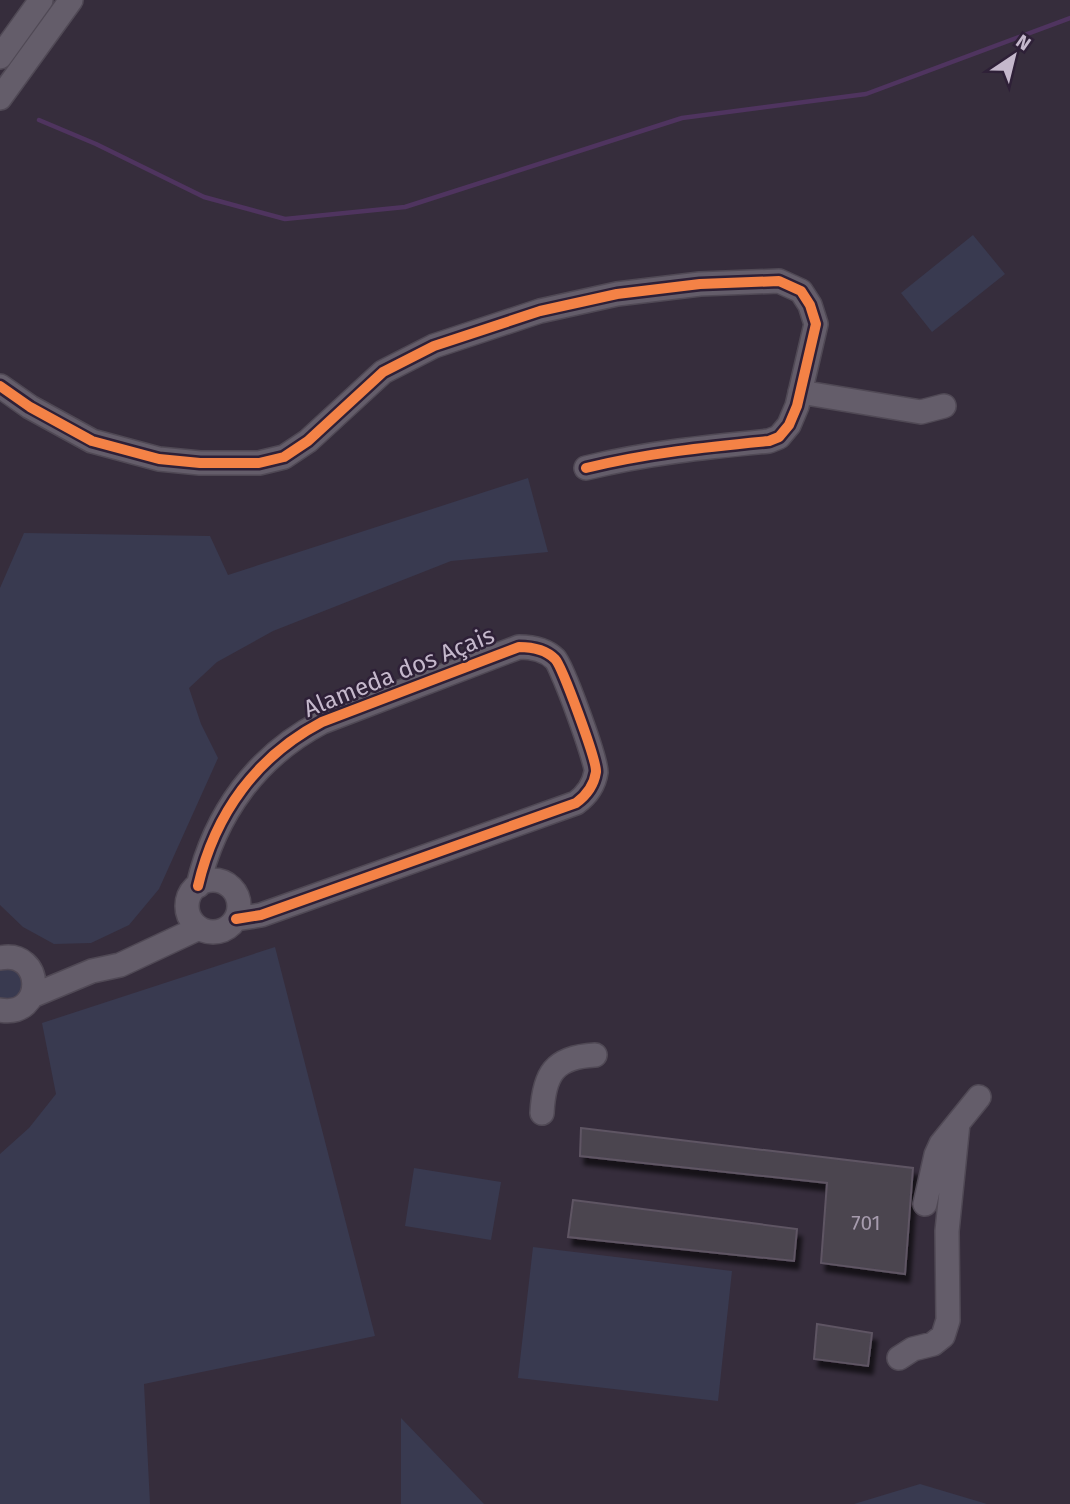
<svg xmlns="http://www.w3.org/2000/svg" width="1070" height="1504" viewBox="0 0 1070 1504" font-family="'Fira Sans',sans-serif">
<style>
.green{fill:#393a50}
.lines{fill:none;stroke-linecap:round;stroke-linejoin:round}
.stream{stroke:#4f345f;stroke-width:4.5}
.building{fill:#4b4450;stroke:#5e5563;stroke-width:2;filter:url(#shadow)}
.minor-casing{stroke:#504955;stroke-width:26}
.minor{stroke:#645d6a;stroke-width:23}
.cycleway-casing{stroke:#2e2037;stroke-width:15}
.cycleway{stroke:#f48246;stroke-width:10}
.labels{text-anchor:middle;stroke-width:5;stroke-linejoin:round;paint-order:stroke}
.number-label{font-size:21px;fill:#a69bad}
.street-label{font-size:24px;fill:#c5b8cc;stroke:#2e2037}
</style>
<defs>
<filter id="shadow"><feDropShadow dx="4.5" dy="8" stdDeviation="2" flood-color="#0009"/></filter>
</defs>
<rect width="100%" height="100%" fill="#362d3c"/>
<path class="green" d="M973,235L1005,274L932,332L901,293Z
M528,478L548,552L451,561L273,631L217,662L189,688L201,724L218,758L159,889L129,925L91,943L54,944L23,927L0,905V588L24,533L210,536L228,575Z
M275,947L375,1336L144,1384L150,1504H0V1154L29,1128L56,1094L42,1023Z
M12,969C32,979 21,1004 0,998V970Z
M414,1168L501,1182L491,1240L405,1226Z
M533,1247L732,1271L718,1401L518,1378Z
M401,1418L484,1504H401Z
M920,1484L987,1504H854Z"/>
<g class="lines">
<path class="stream" d="M39,120L96,144L204,197L285,219L405,207L682,118L866,94L1070,18"/>
</g>
<path class="building" d="M581,1128L913,1168L905,1274L821,1263L827,1183L580,1156Z
M573,1200L797,1229L794,1261L568,1237Z
M817,1324L872,1333L868,1366L814,1359Z"/>
<g class="lines">
<g class="minor-casing">
<path id="minor" d="M0,57L41,0
M0,98L71,0
M0,386L30,407L92,441L159,459L200,463H259L284,457L308,441L383,372L434,346L540,311L617,294L700,284L779,281L801,291L810,305L816,324L797,406L789,425L779,437L769,441C707,447 647,453 586,468
M800,392L921,412L944,406
M187 906a26 26 0 1 1 52 0a26 26 0 1 1-52 0Z
M198,886C215,813 257,756 322,722L519,647C532,647 545,649 555,659C562,666 597,761 596,772C594,785 587,795 576,803L261,915L236,919
M0,958C44,949 46,1018 0,1010
M32,996L92,971L120,965L199,928
M542,1113C544,1074 554,1057 595,1055
M925,1204L936,1155L941,1144L979,1097
M899,1358L913,1349L933,1344L943,1336L948,1320L947,1231L958,1123"/>
</g>
<use href="#minor" class="minor"/>
<g class="cycleway-casing">
<path id="cycleway" d="M0,386L30,407L92,441L159,459L200,463H259L284,457L308,441L383,372L434,346L540,311L617,294L700,284L779,281L801,291L810,305L816,324L797,406L789,425L779,437L769,441C707,447 647,453 586,468
M198,886C215,813 257,756 322,722L519,647C532,647 545,649 555,659C562,666 597,761 596,772C594,785 587,795 576,803L261,915L236,919"/>
</g>
<use href="#cycleway" class="cycleway"/>
</g>
<g class="labels">
<g class="number-label">
<text x="866" y="1230">701</text>
</g>
<g class="street-label">
<text transform="translate(399 672) rotate(-22)" y="8">Alameda dos Açais</text>
</g>
</g>
<g transform="translate(1014 56) rotate(35)" stroke="#2e2037" stroke-width="5" paint-order="stroke">
<path d="M0-5L12 26L0 18L-12 26Z" fill="#c5b8cc"/>
<text y="-10" font-size="19" font-weight="bold" text-anchor="middle" fill="#c5b8cc">N</text>
</g>
</svg>
